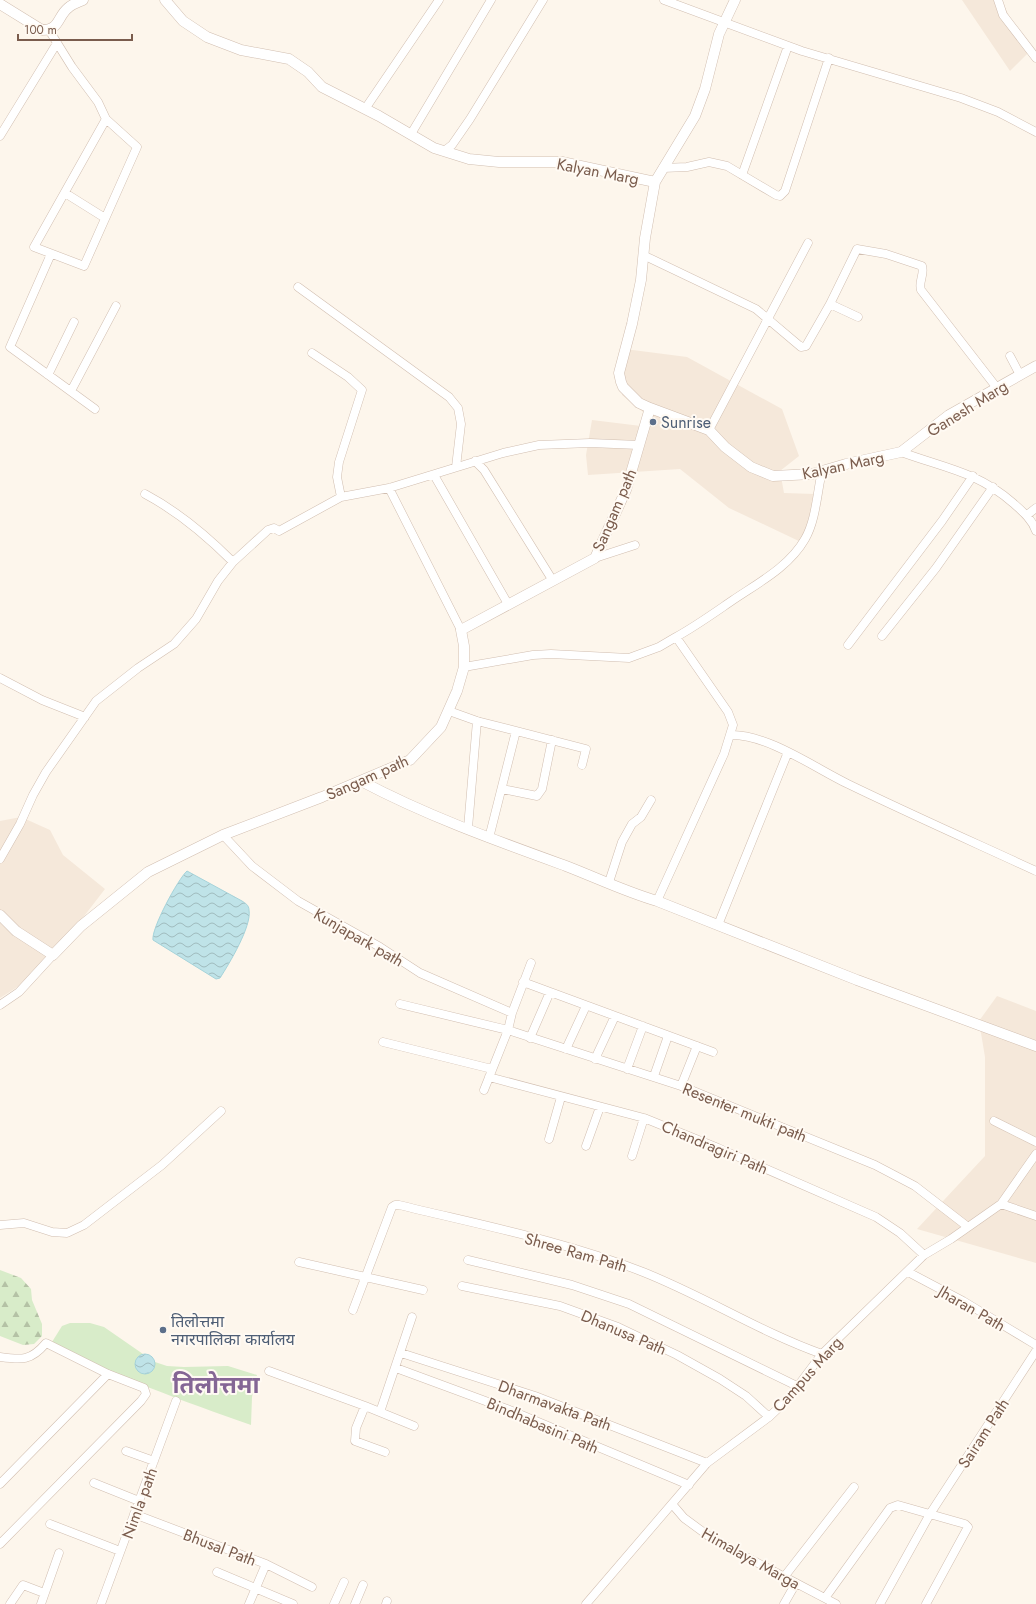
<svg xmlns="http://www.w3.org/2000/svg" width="1036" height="1604" viewBox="0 0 1036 1604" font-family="Jost,'Noto Sans Devanagari',sans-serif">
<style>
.residential{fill:#f5e8da}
.forest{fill:url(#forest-firs)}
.green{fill:#d8ecc9}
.water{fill:url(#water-waves);stroke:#a5d3da}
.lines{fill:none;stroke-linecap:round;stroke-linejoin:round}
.minor-casing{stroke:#d1beb0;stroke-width:9}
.tertiary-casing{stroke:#d1beb0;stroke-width:11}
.minor{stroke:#fff;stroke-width:8}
.tertiary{stroke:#fff;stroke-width:10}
.service-dot{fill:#5c6f8a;stroke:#fffaf3;stroke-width:1.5}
.labels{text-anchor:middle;stroke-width:4;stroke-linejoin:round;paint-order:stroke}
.street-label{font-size:16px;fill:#7a5c4d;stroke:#fffaf3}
.service-label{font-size:16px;fill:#4e5e75;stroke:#fffaf3;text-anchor:start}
.town-label{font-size:24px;font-weight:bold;fill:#846695;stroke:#fffaf3}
</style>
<defs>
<pattern id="forest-firs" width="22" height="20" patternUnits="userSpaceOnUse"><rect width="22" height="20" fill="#d8ecc9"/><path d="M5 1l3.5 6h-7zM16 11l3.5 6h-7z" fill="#b4c2a5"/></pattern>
<pattern id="water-waves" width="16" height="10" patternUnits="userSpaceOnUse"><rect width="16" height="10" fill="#bfe3e8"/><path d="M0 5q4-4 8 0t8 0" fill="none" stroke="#a0bbbe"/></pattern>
</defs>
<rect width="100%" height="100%" fill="#fdf6ec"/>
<path class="residential" d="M962,0H1001L1028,53L1010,71Z
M625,349L687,357L782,409L799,456L780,471L784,493L815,494L803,543L729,508L680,469L588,475L586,455L592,420L641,426L643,412L622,395Z
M21,817L50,830L63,855L105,889L41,972L0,998V821Z
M997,996L1036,1011V1263L917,1229L985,1156V1057L979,1021Z"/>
<path class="forest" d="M0,1270L21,1278L31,1289L32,1300L42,1324V1336L34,1344L23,1345L0,1336Z"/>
<path class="green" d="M70,1323H90L104,1327L143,1354L140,1356L155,1365V1362L167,1366L184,1367L228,1366L257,1375L252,1397L251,1425C183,1401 115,1377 52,1342L62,1326Z"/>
<path class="water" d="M187,871L242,901C245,903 249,905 249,910C252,926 229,964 220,978L216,979L153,940C151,929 178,879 187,871Z
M135 1364a10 10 0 1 1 20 0a10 10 0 1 1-20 0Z"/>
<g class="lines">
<g class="minor-casing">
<path id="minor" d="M664,0L802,51L961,98L998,112L1036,132
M998,0L1003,15L1036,58
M49,30L72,67L98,102L106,119L137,147L84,266L34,247L106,119
M365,109L439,0
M411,134L491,0
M0,136L57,43
M444,151L452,145L470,119L543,0
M663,168L687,167L709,162L727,166L776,195L780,196L785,191L829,58
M742,175L788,46
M65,193L105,218
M51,254L10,347L95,409
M645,256L756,309L801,347L806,346L830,304L858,317
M298,287L449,397L458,408L461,424L456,467
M830,304L857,249L886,254L922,266C925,274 918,282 921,290L997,388
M312,353L348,377L362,390L339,462L337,477L341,497
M1010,356L1020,375
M48,375L74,322
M71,391L116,306
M709,430L808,243
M901,452C944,468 976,471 1013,503C1022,511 1032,519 1036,531
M475,461L484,470L553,581
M434,475L508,604
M389,488L461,630
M145,494C177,511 207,536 233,562
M1027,515L1036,508
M595,558L635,545
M882,636L936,568L993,487
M676,637C696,626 714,613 733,600C758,583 789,567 805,539C816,520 817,493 822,471
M848,645L942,521L973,476
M464,667L533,655L551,654L629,658L659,647L676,637L728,712L733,725L724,754L657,901
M0,678L42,700L85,717
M449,711L477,721L586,749L582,765
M731,735C767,734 815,768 848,784C910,814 973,842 1036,871
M502,789L537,796L542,789L552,740
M468,828L477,721
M223,835L252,866L298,901L380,947L420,973L512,1013
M489,838L516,731
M0,859L20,824L33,795L46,772L96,701L138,668L174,644L196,619L218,581L233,562L268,530L274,528L279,531L341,497L389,488L503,453L539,445L590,443L639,445
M609,882L622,842L632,824L641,817L651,800
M718,925L788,752
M523,982L713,1052
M400,1004L508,1030L681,1086L875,1165L915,1186L968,1227
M0,1005L19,992L53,955
M530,1038L550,992
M383,1042L492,1069
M566,1049L586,1006
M595,1059L615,1016
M627,1069L643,1026
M654,1076L668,1036
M489,1077L644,1118L718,1148L876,1217L900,1233L924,1255
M681,1086L697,1046
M484,1090L508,1030L512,1013L531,963
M994,1121L1036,1142
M549,1139L561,1097
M586,1146L600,1107
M632,1156L644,1118
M1001,1204L1036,1216
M0,1225L24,1223L52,1232L67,1233L84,1225L162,1165L221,1111
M468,1260L572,1285L629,1304L799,1387
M299,1262L423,1290
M908,1272L963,1301L1036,1345
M462,1286L560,1306L618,1327L677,1355L720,1379L746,1396L769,1417
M353,1310L392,1207L395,1205H399C481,1225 564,1241 643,1272C704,1296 760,1332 822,1354
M401,1353L535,1396L707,1463
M0,1357C22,1360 31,1361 46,1343L108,1374L144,1388L146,1394L141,1401L0,1544
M396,1368L507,1409L689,1485
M269,1371L365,1406L414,1426
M365,1406L356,1428L355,1441L385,1452
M380,1412L412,1317
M126,1451L154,1461
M94,1483L139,1501
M0,1484L108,1374
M672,1504L684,1518L714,1540L836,1604
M134,1514L266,1564L249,1604
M50,1524L120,1551
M266,1564L312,1587
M217,1572L293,1604
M784,1577L854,1487
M825,1598L890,1508L898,1505L965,1524L968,1527L926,1604
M10,1604L23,1585L44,1593
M41,1604L59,1553
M101,1604L176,1401
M334,1604L344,1582
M355,1604L363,1585
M386,1604L387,1601
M586,1604L707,1463L769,1417L789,1398L822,1354L924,1255L951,1239L1001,1204L1036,1154
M784,1604L796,1583
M880,1604L930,1514L1036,1351"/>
</g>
<g class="tertiary-casing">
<path id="tertiary" d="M165,0L183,21L207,37L241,50L289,59L308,72L322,87L379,116L434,148L469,159L499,162H562L655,182L645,238L641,280L632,324L619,373L621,382L623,387L639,403L650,408L709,430L725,447L751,467L773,476L812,474L846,464L901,452L949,415L1036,366
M0,4L42,30C60,30 57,17 68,8C72,4 79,2 83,0
M655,182L695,116L705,89L719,34L735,0
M361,781C427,816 497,841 566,866C597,878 626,892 657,901L857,980L1036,1046
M0,915L16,931L53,955L81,926L148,872L223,835L322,797L410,760L441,727L457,691L464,667V646L461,630L595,558L626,490L650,408"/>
</g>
<use href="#minor" class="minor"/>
<use href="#tertiary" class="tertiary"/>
</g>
<g class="service-dot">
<circle cx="653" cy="422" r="4"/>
<circle cx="163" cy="1330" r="4"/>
</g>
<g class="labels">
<g class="street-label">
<text transform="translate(598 171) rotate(11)" y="6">Kalyan Marg</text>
<text transform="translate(967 408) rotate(-32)" y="6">Ganesh Marg</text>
<text transform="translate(843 465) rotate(-12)" y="6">Kalyan Marg</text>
<text transform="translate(614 510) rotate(-67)" y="6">Sangam path</text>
<text transform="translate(367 777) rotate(-24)" y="6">Sangam path</text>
<text transform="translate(359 937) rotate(30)" y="6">Kunjapark path</text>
<text transform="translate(745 1112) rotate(22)" y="6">Resenter mukti path</text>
<text transform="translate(715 1147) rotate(23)" y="6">Chandragiri Path</text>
<text transform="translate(576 1252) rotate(16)" y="6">Shree Ram Path</text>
<text transform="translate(972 1308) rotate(30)" y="6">Jharan Path</text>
<text transform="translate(624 1332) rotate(23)" y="6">Dhanusa Path</text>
<text transform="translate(807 1374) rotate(-48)" y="6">Campus Marg</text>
<text transform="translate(555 1405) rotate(20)" y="6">Dharmavakta Path</text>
<text transform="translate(543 1425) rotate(23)" y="6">Bindhabasini Path</text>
<text transform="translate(983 1433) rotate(-57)" y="6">Sairam Path</text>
<text transform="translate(139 1503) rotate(-70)" y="6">Nimla path</text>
<text transform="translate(220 1547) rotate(21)" y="6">Bhusal Path</text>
<text transform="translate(751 1558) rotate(29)" y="6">Himalaya Marga</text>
</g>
<g class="service-label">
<text x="661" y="428">Sunrise</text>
<text x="171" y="1327">तिलोत्तमा<tspan x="171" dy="18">नगरपालिका कार्यालय</tspan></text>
</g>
<g class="town-label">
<text x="216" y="1393">तिलोत्तमा</text>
</g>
</g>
<path d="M18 34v6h114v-6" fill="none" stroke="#7a5c4d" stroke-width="2"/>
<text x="24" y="34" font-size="12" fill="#7a5c4d" stroke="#fffaf3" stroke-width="3" paint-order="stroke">100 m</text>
</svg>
